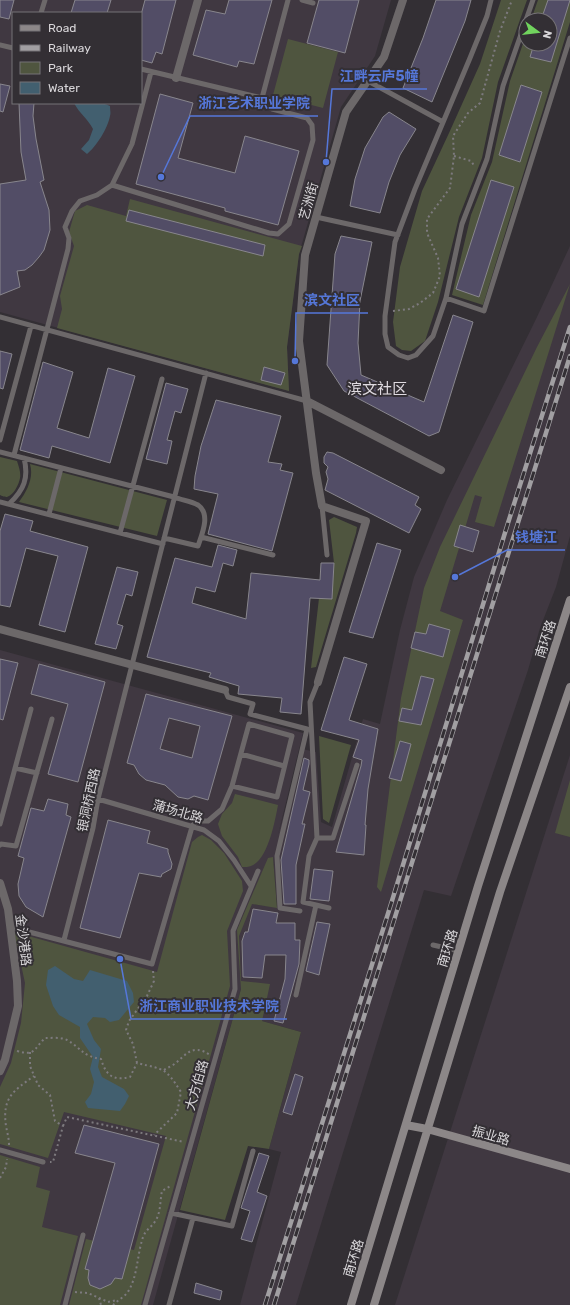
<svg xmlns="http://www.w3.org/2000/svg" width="570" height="1305" viewBox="0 0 570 1305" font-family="Rubik,'Noto Sans SC',sans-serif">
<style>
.built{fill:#403841;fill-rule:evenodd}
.green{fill:#4f553f}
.water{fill:#425f6f}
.building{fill:#524d66;stroke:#88868d;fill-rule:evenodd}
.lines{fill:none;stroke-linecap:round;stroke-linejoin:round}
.path{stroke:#7d7a7e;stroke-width:2;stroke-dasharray:2 3;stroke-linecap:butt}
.lane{stroke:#6c6869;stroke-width:5}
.street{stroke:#6c6869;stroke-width:8}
.secondary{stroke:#8c8788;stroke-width:8}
.rail-casing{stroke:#a19fa2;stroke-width:4.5}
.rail{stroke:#332f34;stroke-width:3;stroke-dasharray:9;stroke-linecap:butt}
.labels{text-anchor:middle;stroke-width:4;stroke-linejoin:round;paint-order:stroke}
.street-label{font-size:13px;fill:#d9d7da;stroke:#332f34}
.quarter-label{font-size:15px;fill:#e0dbe1;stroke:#332f34}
.leader{fill:none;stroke:#5577d9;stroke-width:1.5}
.callout-dot{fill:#5577d9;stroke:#332f34;stroke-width:1.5}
.callout-label{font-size:14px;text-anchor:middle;font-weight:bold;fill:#5577d9;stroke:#332f34;stroke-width:4;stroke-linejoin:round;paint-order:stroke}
</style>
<rect width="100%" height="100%" fill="#332f34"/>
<path class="built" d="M0,0H391L375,56L341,107L299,254L287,347L289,391L0,312ZM13,13H141V103H13Z
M570,246V536L556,587L540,628L528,670L451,896L424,890L296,1305H240L281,1152L269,1149L301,1032L262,1021L241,982V989L153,1305H0V650L303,733L278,835L302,749L316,752L321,822L332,827L363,719L380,724L400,630L414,577L447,500L537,317ZM273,858L277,907L253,904Z
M570,755V1305H395Z"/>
<path class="green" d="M501,0H527L498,82L482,158L459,217L438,302L425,341L411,351L402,350L396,346L393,322L400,267L422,191L449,133L480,64Z
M538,0H570V22L483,305L452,295L471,215L492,162L510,81L526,35V44H550V20H531Z
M288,39L338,52L323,108L273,95Z
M130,199L302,246L299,254L287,347L289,391L57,328L62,309L60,296L74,246L69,232L75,211L87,205L126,216Z
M570,284L494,527L475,522L482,497L475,495L440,611L463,620L381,892L377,887L401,698L424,588L440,547L537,347Z
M0,457L17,461C19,467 21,473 20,478C19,484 14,495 7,497C6,497 1,496 0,495Z
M30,464L167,500L157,536L19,502C27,491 34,478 30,464Z
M334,517L357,527L356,533L316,667L311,668L319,598L332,599L334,563L329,520Z
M319,736L351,745L329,823L323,819Z
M570,780V837L555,833Z
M235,794L278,805C275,821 268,860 251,866C249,867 245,867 242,867L238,857L222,836L218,824L222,814L232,803Z
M202,835L211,840L224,853L242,881L243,891L227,931L230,986L141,1305H69L86,1239L134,1250L166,1136L64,1112L48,1158L0,1144V1087L11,1063L21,1023L25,983L14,932L157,972L192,842L198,837Z
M273,857L277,908L252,904L239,936L241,981L270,984L262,1021L301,1032L269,1149L248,1146L225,1220L180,1210L241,989L237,930L268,858Z
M0,1155L40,1167L36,1187L50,1191L42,1227L78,1236L60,1305H0Z"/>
<path class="water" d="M74,103H85L86,104C94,101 103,103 110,106C110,110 111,113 110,116C108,128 96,147 87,154L81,149L89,140L93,129C88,119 79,113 74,103Z
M55,966L74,979L83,981L90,970L127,981L133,993L134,1002L119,1020L110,1022L105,1018L93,1017L87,1024L94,1040L101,1049L98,1067L102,1077L124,1089L129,1096L125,1104L120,1111L88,1108L85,1102L91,1094L94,1082L90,1069L93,1057L80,1038V1027L59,1015L53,1006L46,985L48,970Z"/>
<path class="building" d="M0,0H14L9,19L0,17Z
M75,0H111L107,13H71Z
M145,0H176L162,54L156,52L152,63L141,60V15Z
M229,0H272L254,64L239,61L237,67L193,55L206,10L225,14Z
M319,0H359L345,53L307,43Z
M436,0H471L465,21L432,102L403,88L423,38Z
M548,0H570L551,62L530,57L534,44H550V20H541Z
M0,84L10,86L3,112L0,111Z
M521,85L542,92L520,162L499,155Z
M160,94L193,103L178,158L235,173L245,136L299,151L278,225L225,211V208L136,184Z
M19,103H34L33,116L36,139L44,180L40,182L49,210L50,230L44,250L39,257L32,265L25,270L17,271L20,287L0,295V184L26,180L21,152Z
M389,112L416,129L400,155L389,182L380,213L350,206L355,179L365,148L383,117Z
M491,180L514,187L479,297L456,289Z
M129,210L265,245L263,256L126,221Z
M341,236L372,242L360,301L358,343L361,375L424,402L453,315L473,322L439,432L429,436L344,391L327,365L335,254Z
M0,351L12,354L3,389L0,388Z
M43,362L73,372L57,428L89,438L108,368L135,376L110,463L52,446L49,458L20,450Z
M264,367L285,373L281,385L261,380Z
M166,383L188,389L181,413L175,411L167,440L172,441L167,464L146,459Z
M216,400L281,416L268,462L282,464L280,470L293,473L272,551L208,534L218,494L194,489L195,476L201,446Z
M327,452L333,453L419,497L415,505L421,509L409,533L325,490L328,479L326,472L328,467L324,463V457Z
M5,514L33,521L30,531L88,547L65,632L39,625L58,556L26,548L10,607L0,605V531Z
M460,525L479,531L473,552L454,546Z
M377,543L401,550L373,638L349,632Z
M218,545L237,550L233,566L223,563L215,592L196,587L192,603L246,619L251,573L320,580L321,563H334L332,599L310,598L301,714L280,712L282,698L238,694L239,686L209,677L211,673L147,657L175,558L212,567Z
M117,567L138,572L132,596L126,594L117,624L123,626L116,649L95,644Z
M429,624L450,630L443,657L411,648L415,632L426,634Z
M344,657L367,664L349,720L378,729L368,789L365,825H366L364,855L336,852L361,766L362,760L353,757L359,740L321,730Z
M0,659L18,663L3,720L0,719Z
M39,664L105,682L78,782L48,774L68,704L31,694Z
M421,676L434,679L421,725L399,721L402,708L412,710Z
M146,694L232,716L208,800L194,796L188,799L178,797L165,785L146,780L139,774L134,765L127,763ZM169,718L200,726L192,758L160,749Z
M400,741L411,744L401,781L389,778Z
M304,758L309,760V764L303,790L310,792L302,824H305L296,865V904H284L281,860Z
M48,799L68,804L66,815L71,817L43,917L26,907L19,896L18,884L24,858L18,856L31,808L44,811Z
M108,820L150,831L147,843L168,849V852L172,864L171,869L162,874L161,877L139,873L120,938L80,928Z
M314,869L333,871L329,901L310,899Z
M253,909L278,913L276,923H295V940H300L299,964L283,1023L274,1021L285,979L286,955H265L262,978L243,977L242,941L245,932H248Z
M317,922L330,924L319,975L306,971Z
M295,1074L303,1077L292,1115L283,1112Z
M84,1125L159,1144L122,1279L115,1278L111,1284L100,1289L90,1285L88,1278L89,1270L85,1269L115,1163L75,1153Z
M259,1153L269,1156L257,1192L267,1196L252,1242L241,1239L250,1211L241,1208Z
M196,1283L222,1291L220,1300L194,1293Z"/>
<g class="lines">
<path class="path" d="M454,156L471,161L475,167
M393,311L409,309L420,303L433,293L440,276L438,258L427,233V219L450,188L454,156L453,136L468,113L480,103L500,31L512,0
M153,971L154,981L147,996L129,1021L126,1030L133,1044L137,1063C165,1070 165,1067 181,1092L177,1113L154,1135
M17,1051C35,1056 33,1050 45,1038C52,1038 61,1037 67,1040C81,1048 82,1056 101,1059C106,1075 112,1081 130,1077L137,1063
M30,1052V1066L38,1085L50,1095L55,1121L63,1126L53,1162H50
M164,1070C167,1068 170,1067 173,1065C185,1057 191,1042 210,1055
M63,1126L67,1117L184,1142
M9,1145C9,1138 7,1132 6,1126C2,1098 13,1091 34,1076
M0,1178L6,1167L7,1159
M75,1292L88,1293L108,1302L117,1300
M99,1298L101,1305
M113,1305C118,1300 126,1296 129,1290C138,1274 137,1255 143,1237C146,1229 152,1227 156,1220C161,1211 160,1200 162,1191L172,1185"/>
<path class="lane" d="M302,0L313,3
M491,0L487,16L470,58L415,189L395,242L385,316V334L388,347L399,355L408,358L416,355L433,336L446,298L462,224L487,159L503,86L533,0
M41,13L45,0
M0,45L13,48
M141,69L262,98
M368,81L443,122
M112,185L269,233L278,234L289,224L313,140L312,125L307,118L272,109L263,105L262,98L288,0
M316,217L398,235
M446,298L484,311L570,38
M0,317L307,401
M0,440L31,326
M0,452L174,497C181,500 191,501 198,505C211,514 202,534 198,546L164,538
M14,455L68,249L69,238L65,227L72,211L80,201L97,195L112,185L132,144L151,72
M0,502L163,544
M9,504C24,490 29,478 24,458
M322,506L327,555
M49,514L61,468
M120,533L162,379
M201,537L273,555
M318,682L310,702L317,838L309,856L303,902L329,908
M225,690L228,697L253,704L250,714L307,729L277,856L280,908L300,911
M241,754L284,766
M15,768L37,773
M98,799L204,830L219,841L234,860L251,886
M0,824L31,709
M317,838H333L357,765
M0,845L1,844L16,846L52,719
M10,927L152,964L192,827L196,821H208L222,809L232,786L249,724L292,736L277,797L232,786
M64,940L93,828L98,799L206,373
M433,945L459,951
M296,995L316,905
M0,1150L43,1162
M171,1213L232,1226L253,1151
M65,1305L83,1235
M145,1305L235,989L233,931L258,871
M169,1305L193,1218"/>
<path class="street" d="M176,78L198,0
M307,401L441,470
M0,629L225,690
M318,682L366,521L322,506L316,473L299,341L305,255L346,112L384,57L403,0
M0,883L8,909L17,981L18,1006L5,1060L0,1071"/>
<path class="secondary" d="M406,1125L427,1129L570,1169
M351,1305L478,886L570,600
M374,1305L500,892L570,687"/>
<g class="rail-casing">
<path id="rail" d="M265,1305L391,904L508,523L570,327
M274,1305L570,356"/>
</g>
<use href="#rail" class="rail"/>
</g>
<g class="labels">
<g class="street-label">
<text transform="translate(308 201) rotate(-74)" y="5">艺洲街</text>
<text transform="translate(545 639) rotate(-72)" y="5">南环路</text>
<text transform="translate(88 800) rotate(-78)" y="5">银洞桥西路</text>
<text transform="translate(178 811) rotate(16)" y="5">蒲场北路</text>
<text transform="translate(24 940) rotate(83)" y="5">金沙港路</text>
<text transform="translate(447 948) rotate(-73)" y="5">南环路</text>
<text transform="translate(196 1085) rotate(-74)" y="5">大方伯路</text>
<text transform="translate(491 1135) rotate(16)" y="5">振业路</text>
<text transform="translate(353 1258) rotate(-73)" y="5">南环路</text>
</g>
<g class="quarter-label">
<text x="377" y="394">滨文社区</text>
</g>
</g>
<path class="leader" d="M326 162L332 89H427M161 177L190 116H318M295 361L296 313H368M455 577L507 550H565M120 959L131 1019H287"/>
<g class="callout-dot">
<circle cx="326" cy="162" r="4"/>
<circle cx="161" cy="177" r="4"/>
<circle cx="295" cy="361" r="4"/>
<circle cx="455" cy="577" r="4"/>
<circle cx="120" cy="959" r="4"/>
</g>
<g class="callout-label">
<text x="379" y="81">江畔云庐5幢</text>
<text x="254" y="108">浙江艺术职业学院</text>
<text x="332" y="305">滨文社区</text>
<text x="536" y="542">钱塘江</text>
<text x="209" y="1011">浙江商业职业技术学院</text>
</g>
<rect x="12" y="12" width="130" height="92" fill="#332f34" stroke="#757276"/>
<rect x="20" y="25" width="20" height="6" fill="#8c8788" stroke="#757276"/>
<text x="48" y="32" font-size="12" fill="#d9d7da">Road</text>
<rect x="20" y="45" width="20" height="6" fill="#a19fa2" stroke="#757276"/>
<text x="48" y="52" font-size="12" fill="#d9d7da">Railway</text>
<rect x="20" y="62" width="20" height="12" fill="#4f553f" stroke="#757276"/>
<text x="48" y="72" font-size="12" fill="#d9d7da">Park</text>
<rect x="20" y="82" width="20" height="12" fill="#425f6f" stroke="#757276"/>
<text x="48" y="92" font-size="12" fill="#d9d7da">Water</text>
<g transform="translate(538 32) rotate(105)"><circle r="19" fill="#332f34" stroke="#757276"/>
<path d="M0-3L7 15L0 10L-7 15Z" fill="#71d35e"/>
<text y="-6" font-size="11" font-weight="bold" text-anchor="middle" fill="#d9d7da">N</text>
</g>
</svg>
